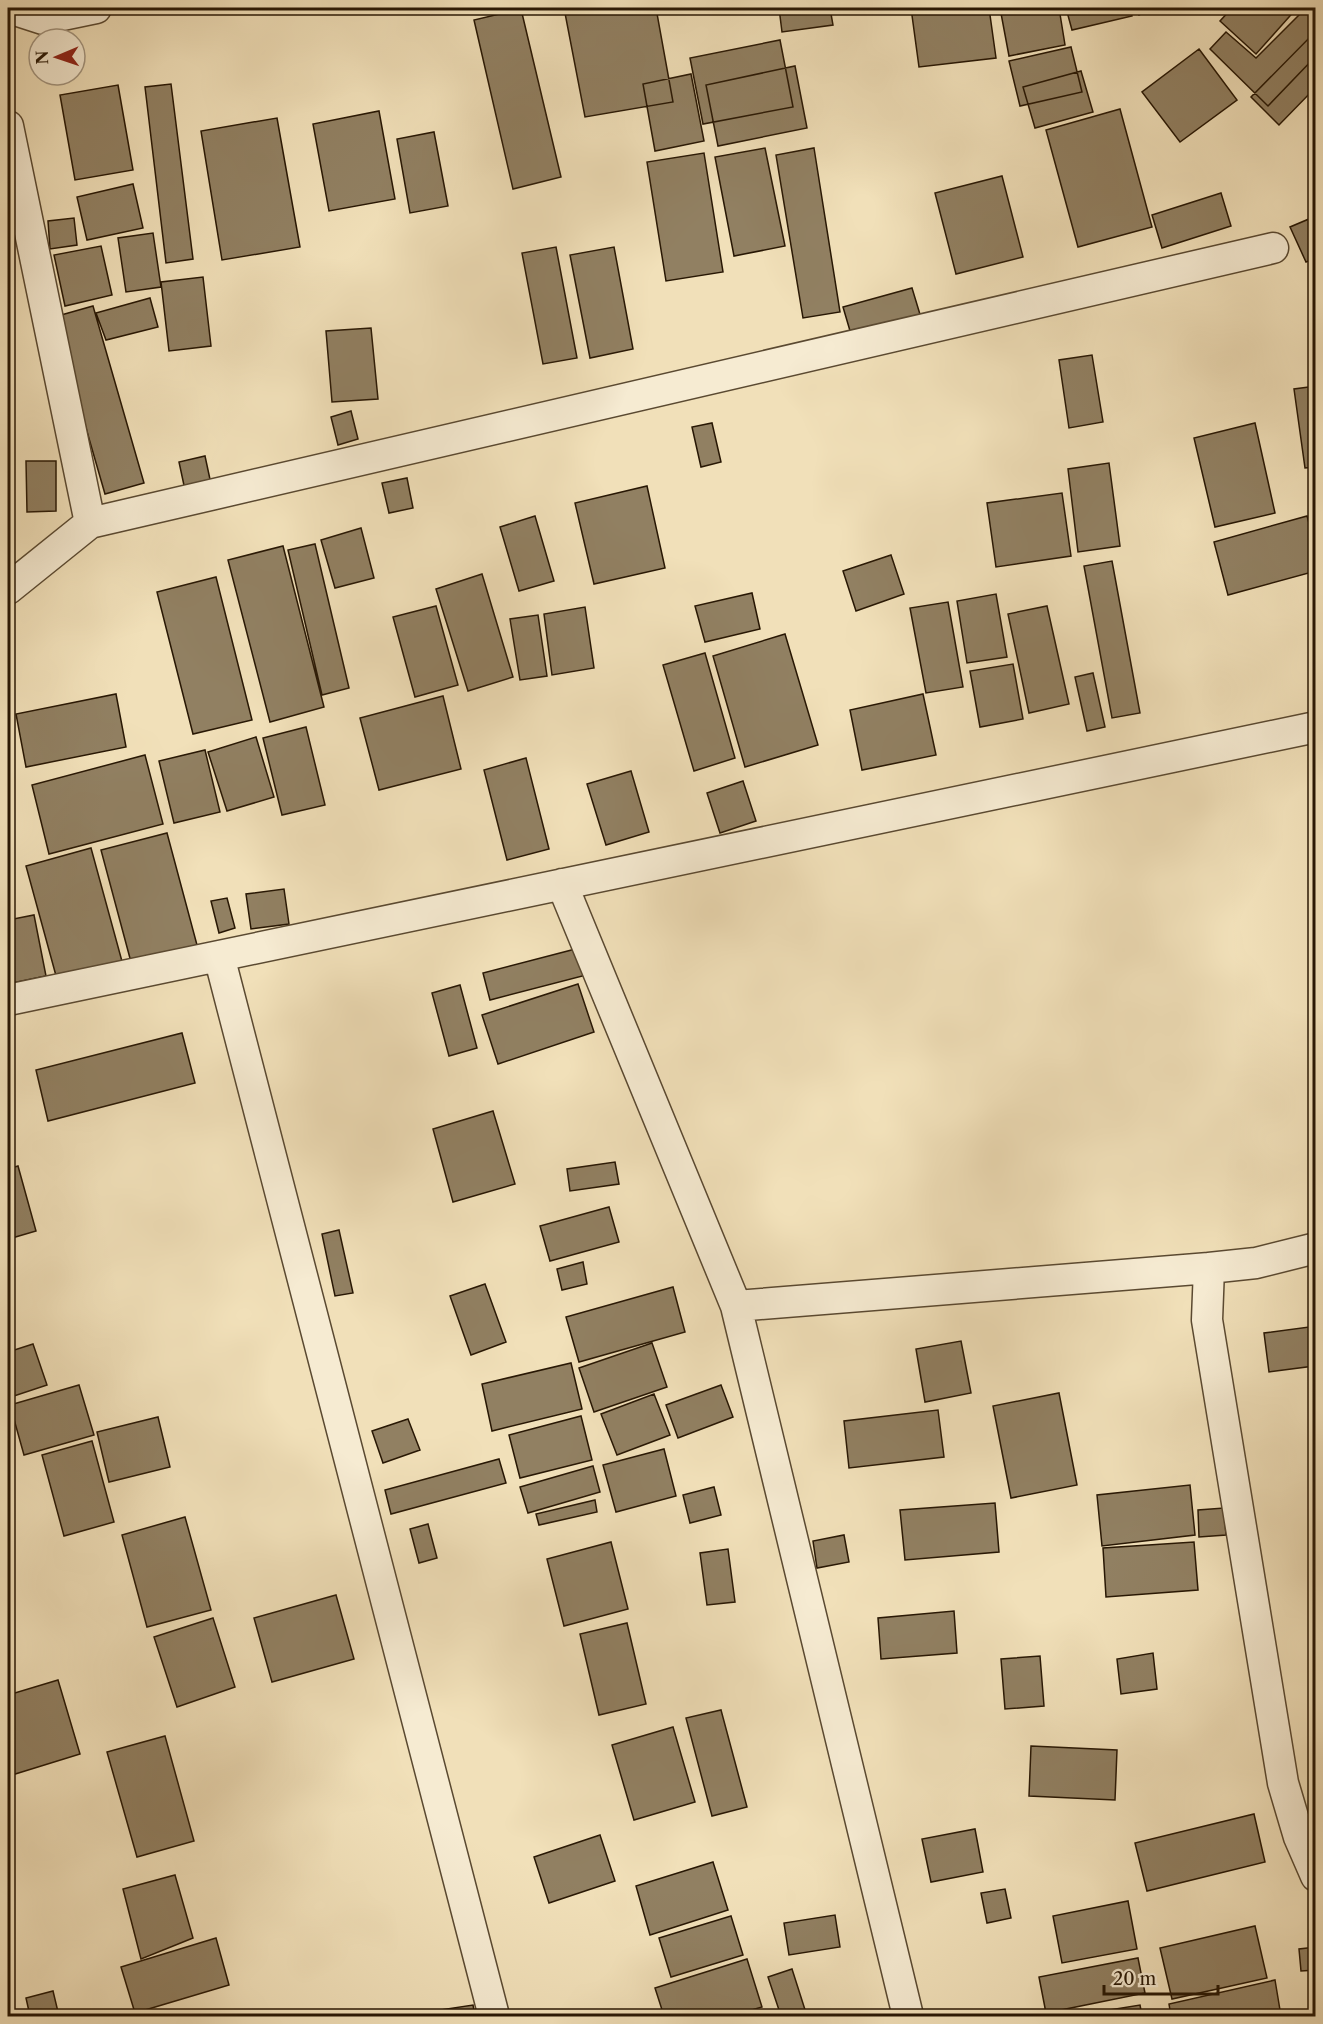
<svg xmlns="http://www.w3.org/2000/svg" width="1323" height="2024" viewBox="0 0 1323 2024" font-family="'Libre Caslon Text',serif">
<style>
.building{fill:#918062;stroke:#281704;stroke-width:1.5}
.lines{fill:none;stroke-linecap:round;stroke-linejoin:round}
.street-casing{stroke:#5a4931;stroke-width:33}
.street{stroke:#f6ebd2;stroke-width:30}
</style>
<rect width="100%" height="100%" fill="#f1e0b9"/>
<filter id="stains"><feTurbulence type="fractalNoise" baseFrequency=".00333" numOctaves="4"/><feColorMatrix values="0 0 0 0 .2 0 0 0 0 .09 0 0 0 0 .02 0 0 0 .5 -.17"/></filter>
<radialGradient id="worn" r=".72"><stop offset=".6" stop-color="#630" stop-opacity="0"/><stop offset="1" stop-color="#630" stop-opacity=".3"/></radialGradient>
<path class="building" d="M564,8H656L673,102L585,117Z
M779,8H830L833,25L782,32Z
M911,8H989L996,58L919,67Z
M1000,8H1059L1065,45L1009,56Z
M1066,8H1130L1132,16L1072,30Z
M1137,8H1154L1139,15Z
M1232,8H1297L1256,54L1220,21Z
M1306,8H1316V56L1268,106L1210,49L1226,32L1256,58Z
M521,9L561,177L513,189L474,20Z
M1316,31V87L1279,125L1251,97Z
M780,40L793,107L703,124L690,58Z
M1071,47L1082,92L1020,106L1009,61Z
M1199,49L1237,100L1180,142L1142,92Z
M795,66L807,128L718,146L706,85Z
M1081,71L1093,112L1035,128L1023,87Z
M691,74L704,141L655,151L643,84Z
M171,84L193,259L166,263L145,87Z
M118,85L133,170L75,180L60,95Z
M1120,109L1152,227L1078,247L1046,130Z
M379,111L395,199L329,211L313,124Z
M277,118L300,247L222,260L201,131Z
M434,132L448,206L410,213L397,139Z
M765,148L785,246L734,256L715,157Z
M814,148L840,312L803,318L776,155Z
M704,153L723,272L666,281L647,162Z
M1002,176L1023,257L956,274L935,193Z
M133,184L143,228L87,240L77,197Z
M1221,193L1231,226L1162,248L1152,215Z
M1316,216V258L1306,262L1290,227Z
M74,218L77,245L50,249L48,221Z
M153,233L161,287L126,292L118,238Z
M101,246L112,295L65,306L54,255Z
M556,247L577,358L543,364L522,253Z
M614,247L633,349L590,358L570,255Z
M203,277L211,346L169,351L161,282Z
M912,288L922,321L853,341L843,307Z
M150,298L158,327L106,340L96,313Z
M93,306L144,483L105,494L54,317Z
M371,328L378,399L332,402L326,331Z
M1092,355L1103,422L1069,428L1059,360Z
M1316,386V467L1305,468L1294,389Z
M351,411L358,439L338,445L331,417Z
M712,423L721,462L701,467L692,427Z
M1255,423L1275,513L1215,527L1194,438Z
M205,456L211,484L185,490L179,462Z
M26,461H56V511L27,512Z
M1109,463L1120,546L1078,552L1068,469Z
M407,478L413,508L389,513L382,483Z
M647,486L665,568L594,584L575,503Z
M1062,493L1071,556L996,567L987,503Z
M535,516L554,581L519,591L500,527Z
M1307,516L1316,549V571L1228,595L1214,542Z
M361,528L374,578L335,588L321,540Z
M315,544L349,688L322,695L288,550Z
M283,546L324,707L270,722L228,560Z
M891,555L904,594L856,611L843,571Z
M1112,561L1140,713L1112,718L1084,566Z
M482,574L513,677L468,691L436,589Z
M216,577L252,720L193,734L157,592Z
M752,593L760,629L705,642L695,606Z
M996,594L1007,657L967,663L957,601Z
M948,602L963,687L926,693L910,608Z
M436,606L458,685L415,697L393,617Z
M1047,606L1069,704L1029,713L1008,614Z
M585,607L594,668L552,675L544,614Z
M538,615L547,676L520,680L510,619Z
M785,634L818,745L745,767L713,656Z
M705,653L735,758L694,771L663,665Z
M1013,664L1023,719L980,727L970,671Z
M1093,673L1105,727L1087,731L1075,677Z
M116,694L126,747L26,767L16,714Z
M923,694L936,755L862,770L850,710Z
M443,696L461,769L379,790L360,718Z
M306,727L325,805L282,815L263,738Z
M256,737L274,797L227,811L208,752Z
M205,750L220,812L174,823L159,761Z
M145,755L163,824L49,854L32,785Z
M526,758L549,849L507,860L484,770Z
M631,771L649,832L606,845L587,784Z
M743,781L756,821L720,833L707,793Z
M167,833L197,945L131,962L101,850Z
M91,848L123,965L58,983L26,866Z
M284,889L289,924L251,929L246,894Z
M227,898L235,928L219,933L211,901Z
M34,915L46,976L8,984V920Z
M587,946L594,973L490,1000L483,973Z
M578,984L594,1032L498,1064L482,1015Z
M460,985L477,1048L449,1056L432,993Z
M182,1033L195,1083L48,1121L36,1070Z
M493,1111L515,1184L453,1202L433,1129Z
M615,1162L619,1184L570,1191L567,1169Z
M18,1166L36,1231L12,1238L8,1220V1169Z
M609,1207L619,1242L550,1261L540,1226Z
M339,1230L353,1293L335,1296L322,1234Z
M583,1262L587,1284L562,1290L557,1269Z
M485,1284L506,1342L471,1355L450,1296Z
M673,1287L685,1332L579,1362L566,1317Z
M1309,1327L1314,1366L1269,1372L1264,1333Z
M961,1341L971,1393L925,1402L916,1349Z
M652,1343L667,1387L594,1412L579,1368Z
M33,1344L47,1385L8,1398V1352Z
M571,1363L582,1409L492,1431L482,1384Z
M79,1385L94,1435L24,1455L10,1405Z
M721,1385L733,1417L678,1438L666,1405Z
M1059,1393L1077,1485L1011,1498L993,1406Z
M654,1394L670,1435L617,1455L601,1414Z
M938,1410L944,1457L849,1468L844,1421Z
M581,1416L592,1460L520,1478L509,1435Z
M158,1417L170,1467L109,1482L97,1432Z
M408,1419L420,1450L383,1463L372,1431Z
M92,1441L114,1522L64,1536L42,1455Z
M664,1449L676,1496L616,1512L603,1465Z
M499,1459L506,1483L391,1514L385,1490Z
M593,1466L600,1492L528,1513L520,1487Z
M1190,1485L1195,1535L1102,1546L1097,1495Z
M714,1487L721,1515L690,1523L683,1495Z
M595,1500L597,1512L539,1525L536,1514Z
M995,1503L999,1552L905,1560L900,1510Z
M1224,1508L1226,1535L1199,1537L1198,1510Z
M185,1517L211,1610L147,1627L122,1535Z
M428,1524L437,1558L419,1563L410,1529Z
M844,1535L849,1562L817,1568L813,1541Z
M611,1542L628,1609L564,1626L547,1559Z
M1194,1542L1198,1590L1106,1597L1103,1548Z
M728,1549L735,1602L707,1605L700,1553Z
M336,1595L354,1659L272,1682L254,1618Z
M954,1611L957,1653L881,1659L878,1618Z
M213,1618L235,1687L177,1707L154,1637Z
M627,1623L646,1704L599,1715L580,1634Z
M1153,1653L1157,1689L1121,1694L1117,1659Z
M1040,1656L1044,1706L1005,1709L1001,1659Z
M58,1680L80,1754L12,1775L8,1761V1695Z
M721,1710L747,1807L712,1816L686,1718Z
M673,1727L695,1802L634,1820L612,1745Z
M165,1736L194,1841L137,1857L107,1752Z
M1031,1746L1117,1750L1115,1800L1029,1796Z
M1254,1814L1265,1862L1147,1891L1135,1843Z
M975,1829L983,1872L931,1882L922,1839Z
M600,1835L615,1881L549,1903L534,1857Z
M713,1862L728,1910L650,1935L636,1886Z
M175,1875L193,1938L141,1959L123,1889Z
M1005,1889L1011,1918L987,1923L981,1893Z
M1128,1901L1137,1949L1062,1963L1053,1916Z
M835,1915L840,1947L789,1955L784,1923Z
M731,1916L743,1955L671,1977L659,1938Z
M1255,1926L1267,1978L1172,1999L1160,1948Z
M216,1938L229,1985L135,2013L121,1967Z
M1316,1947V1970L1301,1971L1299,1949Z
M1138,1958L1145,1993L1046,2013L1039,1977Z
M747,1959L762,2007L731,2016H664L655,1988Z
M792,1969L807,2016H781L768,1977Z
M1275,1980L1281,2016H1171L1169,2004Z
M53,1991L59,2016H30L26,1998Z
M473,2005L475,2016H434L433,2011Z
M1140,2005L1142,2016H1072Z"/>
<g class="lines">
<g class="street-casing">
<path id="street" d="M9,8L43,19L96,8
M8,126L90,523
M8,589L90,523L1273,248
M562,884L736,1306L908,2016
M219,956L494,2016
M8,1000L1316,727
M1316,1248L1256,1263L1209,1268L1207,1320L1283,1783L1299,1837L1316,1876
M736,1306L1209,1268"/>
</g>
<use href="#street" class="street"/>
</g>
<rect width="1323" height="2024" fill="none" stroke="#f1e0b9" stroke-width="30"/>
<rect x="9" y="9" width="1305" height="2006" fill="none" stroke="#281704" stroke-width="3"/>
<rect x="15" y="15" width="1293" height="1994" fill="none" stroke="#281704" stroke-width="1.5"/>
<g transform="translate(57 57) rotate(268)"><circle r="28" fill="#f6ebd2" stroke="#a49680" stroke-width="1.5"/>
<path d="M0-4.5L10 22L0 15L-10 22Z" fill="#8f2418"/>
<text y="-9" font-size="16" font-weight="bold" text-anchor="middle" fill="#281704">N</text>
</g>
<path d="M1104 1985v9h114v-9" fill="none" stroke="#281704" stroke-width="3"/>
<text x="1113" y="1985" font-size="18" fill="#281704" stroke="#f6ebd2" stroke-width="4.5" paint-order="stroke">20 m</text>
<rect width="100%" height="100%" filter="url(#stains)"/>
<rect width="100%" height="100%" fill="url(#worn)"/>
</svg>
